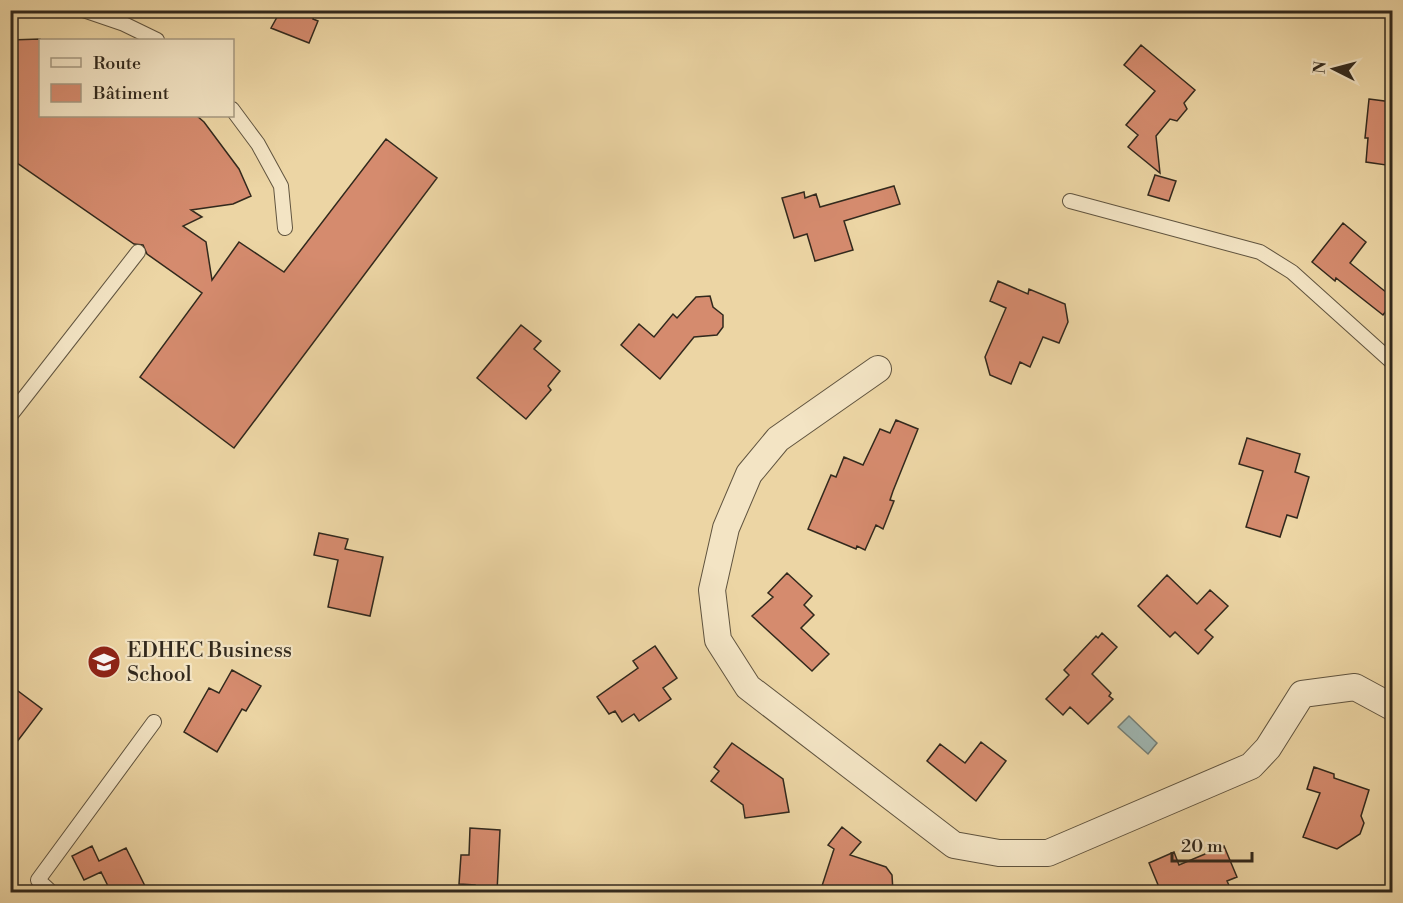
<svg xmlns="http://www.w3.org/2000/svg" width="1403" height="903" viewBox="0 0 1403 903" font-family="'Libre Bodoni',serif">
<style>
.water{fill:#9eb6b2;stroke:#737e76;stroke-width:1.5}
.building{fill:#d58b6e;stroke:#32291d;stroke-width:1.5}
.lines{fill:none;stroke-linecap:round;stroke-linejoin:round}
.lane-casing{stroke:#60543f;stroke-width:16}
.street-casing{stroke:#60543f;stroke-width:28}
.lane{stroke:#f3e4c4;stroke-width:14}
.street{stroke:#f3e4c4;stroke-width:26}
.labels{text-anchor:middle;stroke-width:4.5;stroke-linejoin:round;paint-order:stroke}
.poi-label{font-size:21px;fill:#32291d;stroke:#f3e4c4;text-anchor:start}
</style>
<rect width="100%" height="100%" fill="#ecd5a4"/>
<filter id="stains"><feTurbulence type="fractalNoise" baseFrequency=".00333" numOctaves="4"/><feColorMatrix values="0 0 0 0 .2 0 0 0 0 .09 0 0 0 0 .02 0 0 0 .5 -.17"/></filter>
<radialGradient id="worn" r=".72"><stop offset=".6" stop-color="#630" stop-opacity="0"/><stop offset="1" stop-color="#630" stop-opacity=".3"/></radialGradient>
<path class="water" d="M1129,716L1157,743L1148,754L1118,727Z"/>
<path class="building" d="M281,10H316L313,19L318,21L309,43L271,28Z
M40,39V116H197L204,122L239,169L251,196L233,204L191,210L202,217L183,226L206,242L212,280L239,242L284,272L386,139L437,178L234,448L140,377L202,293L147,254L143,245L134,244L10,158V40Z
M1141,45L1195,90L1184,103L1187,109L1177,121L1170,119L1156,136L1160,173L1128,147L1138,135L1126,125L1155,91L1124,65Z
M1369,99L1392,102V133L1389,132L1386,165L1366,162L1368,138H1365Z
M1155,175L1176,181L1169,201L1148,195Z
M894,186L900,204L844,221L853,250L815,261L807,234L794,238L782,198L804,192L805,198L816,194L820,207Z
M1343,223L1366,242L1350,263L1392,297V303L1383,315L1336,278L1335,281L1312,262Z
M998,281L1028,294L1029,289L1065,304L1068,322L1059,343L1043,337L1030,367L1020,362L1011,384L990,375L985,357L1006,308L990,301Z
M710,296L713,307L723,315V327L717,335L694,337L660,379L621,345L639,324L654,337L673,314L677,318L696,297Z
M521,325L541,341L534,349L560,371L548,386L551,390L526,419L477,378Z
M896,420L918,429L893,491L890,500L894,501L883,529L876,525L865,550L857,546L856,549L808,529L831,475L836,477L844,457L863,465L880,429L890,433Z
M1247,438L1300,454L1295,472L1309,477L1297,518L1287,515L1280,537L1246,527L1263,471L1239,464Z
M319,533L348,539L345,549L383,557L370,616L328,607L338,560L314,555Z
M787,573L812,596L804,605L814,615L801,628L829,654L812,671L752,616L773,597L768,593Z
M1167,575L1197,604L1210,590L1228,606L1205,630L1213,637L1198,654L1175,632L1170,637L1138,606Z
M1102,633L1117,647L1092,674L1111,693L1109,696L1113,699L1088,724L1070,707L1063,715L1046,699L1069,675L1064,670L1096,636L1098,638Z
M655,646L677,678L663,688L671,699L639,721L634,714L622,722L615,711L609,714L597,697L638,668L633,661Z
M232,670L261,686L246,711L242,709L217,752L184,732L209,688L219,693Z
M10,685L42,709L10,751Z
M981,742L1006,761L976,801L927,761L940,744L965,763Z
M732,743L783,779L789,812L745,818L743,805L711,781L719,771L714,767Z
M1314,767L1334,774V778L1369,790L1361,816L1364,823L1360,834L1337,849L1303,837L1320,793L1307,789Z
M842,827L861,842L850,855L886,867L892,875L893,892H820L834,849L828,845Z
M470,828L500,830L497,892H475V885L459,884L461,855H469Z
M92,846L99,861L126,848L148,892H111L101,872L84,880L72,856Z
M1224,846L1237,877L1227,881L1232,892H1161L1149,863L1174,852L1179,865Z"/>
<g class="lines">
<g class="lane-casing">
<path id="lane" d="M83,10L124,24L157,40
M232,109L258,144L281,186L285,228
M1070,201L1260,252L1292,272L1392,362
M10,416L138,252
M51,892L38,880L154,722"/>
</g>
<g class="street-casing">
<path id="street" d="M878,369L778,439L749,474L726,528L712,590L718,640L748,687L954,845L999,853H1048L1251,766L1268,748L1302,694L1355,687L1392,707"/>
</g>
<use href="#lane" class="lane"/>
<use href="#street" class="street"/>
</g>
<defs>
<g id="university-disc" transform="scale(1.725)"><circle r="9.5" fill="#8f2418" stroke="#f3e4c4"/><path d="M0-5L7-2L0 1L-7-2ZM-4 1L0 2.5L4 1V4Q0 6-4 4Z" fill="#fff"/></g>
</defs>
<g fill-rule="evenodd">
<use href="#university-disc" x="104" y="662"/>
</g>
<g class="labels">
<g class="poi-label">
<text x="127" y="657">EDHEC Business<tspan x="127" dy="24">School</tspan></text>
</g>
</g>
<rect width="1403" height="903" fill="none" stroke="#ecd5a4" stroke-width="36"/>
<rect x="12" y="12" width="1379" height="879" fill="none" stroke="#32291d" stroke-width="3"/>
<rect x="18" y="18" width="1367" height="867" fill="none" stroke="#32291d" stroke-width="1.5"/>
<rect x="39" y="39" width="195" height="78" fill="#f3e4c4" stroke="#a69981" stroke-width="1.5"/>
<rect x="51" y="58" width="30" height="9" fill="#f3e4c4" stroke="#a69981" stroke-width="1.5"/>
<text x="93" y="69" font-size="18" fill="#32291d">Route</text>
<rect x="51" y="84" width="30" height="18" fill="#d58b6e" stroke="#a69981" stroke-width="1.5"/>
<text x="93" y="99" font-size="18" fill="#32291d">Bâtiment</text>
<g transform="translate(1334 69) rotate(276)" stroke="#f3e4c4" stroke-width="4.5" paint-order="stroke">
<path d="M0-4.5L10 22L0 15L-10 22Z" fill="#32291d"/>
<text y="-9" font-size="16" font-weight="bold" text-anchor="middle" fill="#32291d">N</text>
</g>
<path d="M1172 852v9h80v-9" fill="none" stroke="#32291d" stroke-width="3"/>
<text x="1181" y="852" font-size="18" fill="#32291d" stroke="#f3e4c4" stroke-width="4.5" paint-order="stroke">20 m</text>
<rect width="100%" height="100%" filter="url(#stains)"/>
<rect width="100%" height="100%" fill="url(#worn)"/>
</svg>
